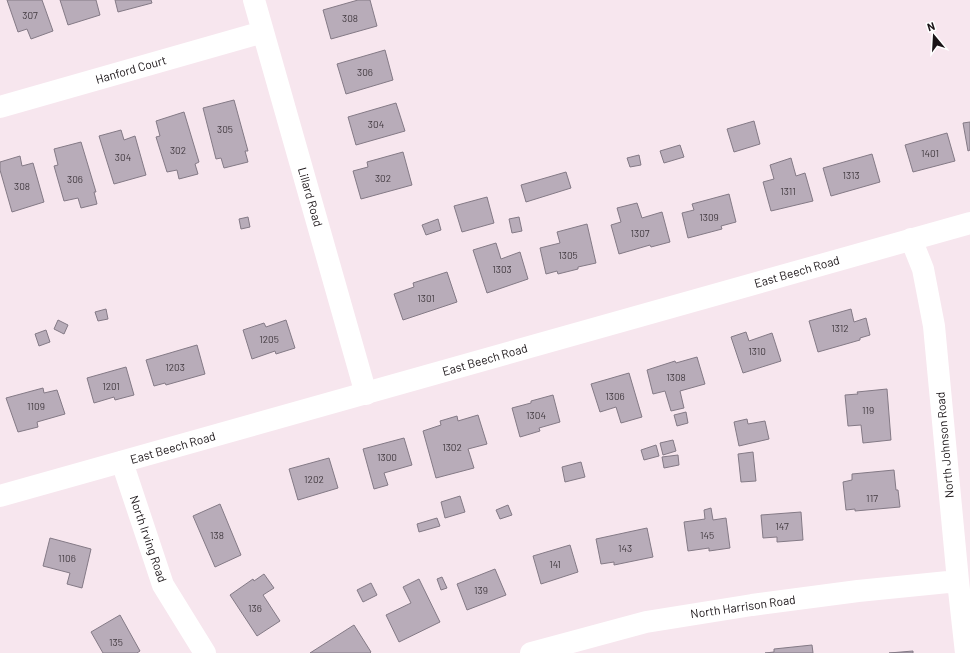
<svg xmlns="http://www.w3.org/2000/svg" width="970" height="653" viewBox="0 0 970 653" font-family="Barlow,sans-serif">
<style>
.building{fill:#b8acb9;stroke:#847a86}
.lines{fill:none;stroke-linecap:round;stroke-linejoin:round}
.street{stroke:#fff;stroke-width:22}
.secondary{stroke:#fff;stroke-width:22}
.labels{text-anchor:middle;stroke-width:3;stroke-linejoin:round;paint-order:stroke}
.number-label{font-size:10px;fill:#423a40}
.street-label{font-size:12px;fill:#1a1417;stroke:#fff}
</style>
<rect width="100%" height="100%" fill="#f7e6ee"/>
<path class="building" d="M7,0H42L53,31L31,39L27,29L18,32Z
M60,0H96L100,15L68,25Z
M115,0H151L152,3L118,12Z
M358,0H370L377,26L331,39L323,10Z
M385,50L393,80L346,94L337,64Z
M234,100L248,151H245L248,162L224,168L221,158L216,159L203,108Z
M396,103L405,131L356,145L348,117Z
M184,112L199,162L195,164L198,174L179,179L177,170L167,172L156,137L160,136L156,121Z
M754,121L760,144L734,152L727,129Z
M970,122V150L968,151L963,123Z
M121,130L124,140L135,136L146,175L114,184L99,136Z
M947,133L955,161L913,172L905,145Z
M81,142L96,192H94L97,204L81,208L78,198L64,201L54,166L58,165L54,149Z
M680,145L684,157L664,163L660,151Z
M403,152L412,185L361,199L353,171L368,167L367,162Z
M872,154L880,182L831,196L823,168Z
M639,155L641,165L630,167L627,158Z
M20,156L22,166L33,163L44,202L12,212L0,170V162Z
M791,158L796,176L805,173L813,201L771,211L763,182L774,179L770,165Z
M566,172L571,188L526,202L521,185Z
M729,194L736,222L721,226L722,229L688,238L682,213L694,210L692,204Z
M487,197L494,223L462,232L454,206Z
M637,203L642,218L662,212L670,242L651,247L650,245L619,254L611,225L621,222L617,208Z
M248,217L250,227L241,229L239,219Z
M519,217L522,231L512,233L509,219Z
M438,219L441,230L426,235L422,225Z
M587,224L596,263L578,267V269L558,274L557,271L546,274L540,248L560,243L557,232Z
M496,243L501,259L520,252L528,279L487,293L473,250Z
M447,272L457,302L403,320L394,294L414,287L413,283Z
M106,309L108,319L98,321L95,312Z
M851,309L854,322L866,318L870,335L860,338V340L818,352L809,321Z
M58,320L68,325L64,334L54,329Z
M286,320L295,348L276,354L275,351L252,359L243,330L264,323L266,327Z
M46,330L50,342L39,346L35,334Z
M746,332L749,341L772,333L781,361L743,373L731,337Z
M197,345L205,374L166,385L165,383L154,386L146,360Z
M697,357L705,384L680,391L684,408L671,411L665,391L653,394L647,370L675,361L676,363Z
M126,367L134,395L115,400L114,397L94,403L87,378Z
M629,373L642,417L621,423L616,407L600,412L591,384Z
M43,388L44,393L57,390L65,414L37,422L38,427L18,432L6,398Z
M887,389L891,440L863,443L861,425L848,426L845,395L858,394L857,392Z
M553,395L560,422L539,428L540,431L520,437L512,408L531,403V401Z
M686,412L688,423L677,426L674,415Z
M478,415L487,444L468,449L474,468L436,478L423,431L441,425L440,421L457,416L458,421Z
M747,419L748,424L765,421L769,439L739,446L734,422Z
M404,438L412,465L384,473L388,485L374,489L363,449Z
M673,440L676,451L663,455L660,443Z
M656,445L659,456L644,460L641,450Z
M753,452L756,481L741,482L738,454Z
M678,455L679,465L664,468L662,457Z
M329,458L338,488L298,500L289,469Z
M581,462L585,477L565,482L562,467Z
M894,470L896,490H898L900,507L855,511V509L846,510L843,482L852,480V474Z
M460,496L465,512L445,518L441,502Z
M220,504L241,555L215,567L193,516Z
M508,505L512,515L500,519L496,510Z
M711,508L713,520L726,518L730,548L709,551V548L688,551L684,522L705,519L704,510Z
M801,512L803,540L777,542V537L763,538L761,515Z
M437,518L440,526L419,532L417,524Z
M647,528L653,557L614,565V562L601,564L596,539Z
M50,538L91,549L82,588L67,584L70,573L43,566Z
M570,545L578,572L541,584L533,556Z
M495,569L506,595L467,610L457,584Z
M264,574L274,588L263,595L280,621L257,636L230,595L253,579L254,581Z
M442,577L447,588L441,590L437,579Z
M419,579L440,622L399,642L386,615L411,603L403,587Z
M371,583L377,595L363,602L357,590Z
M120,615L140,651L137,653H103L91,632Z
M354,625L371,652L370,653H310Z
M812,645L813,653H765L774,652V649Z
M913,651V653H889Z"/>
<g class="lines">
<path class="street" d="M254,0L366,394
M0,107L263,32
M911,239L923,269L934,326L958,581L966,653
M122,462L163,585L205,653
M531,653L646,622L752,605L858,591L958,581"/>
<path class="secondary" d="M0,496L970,223"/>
</g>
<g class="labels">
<g class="number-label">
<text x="30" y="19">307</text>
<text x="350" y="22">308</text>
<text x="365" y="76">306</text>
<text x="376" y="128">304</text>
<text x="225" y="133">305</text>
<text x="178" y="154">302</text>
<text x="930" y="157">1401</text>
<text x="123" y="161">304</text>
<text x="851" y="179">1313</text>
<text x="383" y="182">302</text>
<text x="75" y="183">306</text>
<text x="22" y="190">308</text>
<text x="788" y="195">1311</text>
<text x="709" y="221">1309</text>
<text x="640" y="237">1307</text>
<text x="568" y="259">1305</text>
<text x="502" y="273">1303</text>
<text x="426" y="302">1301</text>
<text x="840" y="332">1312</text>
<text x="269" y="343">1205</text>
<text x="757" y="355">1310</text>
<text x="175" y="371">1203</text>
<text x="676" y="381">1308</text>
<text x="111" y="390">1201</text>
<text x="615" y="400">1306</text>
<text x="36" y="410">1109</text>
<text x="868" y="414">119</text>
<text x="536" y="419">1304</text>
<text x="452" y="451">1302</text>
<text x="387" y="461">1300</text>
<text x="314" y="483">1202</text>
<text x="872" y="502">117</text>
<text x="782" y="530">147</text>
<text x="217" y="539">138</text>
<text x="707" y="539">145</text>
<text x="625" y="552">143</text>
<text x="67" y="562">1106</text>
<text x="555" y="568">141</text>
<text x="481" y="594">139</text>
<text x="255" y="612">136</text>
<text x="116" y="646">135</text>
</g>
<g class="street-label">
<text transform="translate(131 70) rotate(-16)" y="4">Hanford Court</text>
<text transform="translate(310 197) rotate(74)" y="4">Lillard Road</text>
<text transform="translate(797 272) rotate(-16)" y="4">East Beech Road</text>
<text transform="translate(485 360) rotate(-16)" y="4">East Beech Road</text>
<text transform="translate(945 445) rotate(-95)" y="4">North Johnson Road</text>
<text transform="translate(173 448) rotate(-16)" y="4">East Beech Road</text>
<text transform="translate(148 539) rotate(71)" y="4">North Irving Road</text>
<text transform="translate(743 607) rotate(-8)" y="4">North Harrison Road</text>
</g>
</g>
<g transform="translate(934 36) rotate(342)" stroke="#ffffff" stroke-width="3" paint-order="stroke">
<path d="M0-3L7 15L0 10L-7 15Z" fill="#1a1417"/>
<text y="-6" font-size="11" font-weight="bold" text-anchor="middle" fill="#1a1417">N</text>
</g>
</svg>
